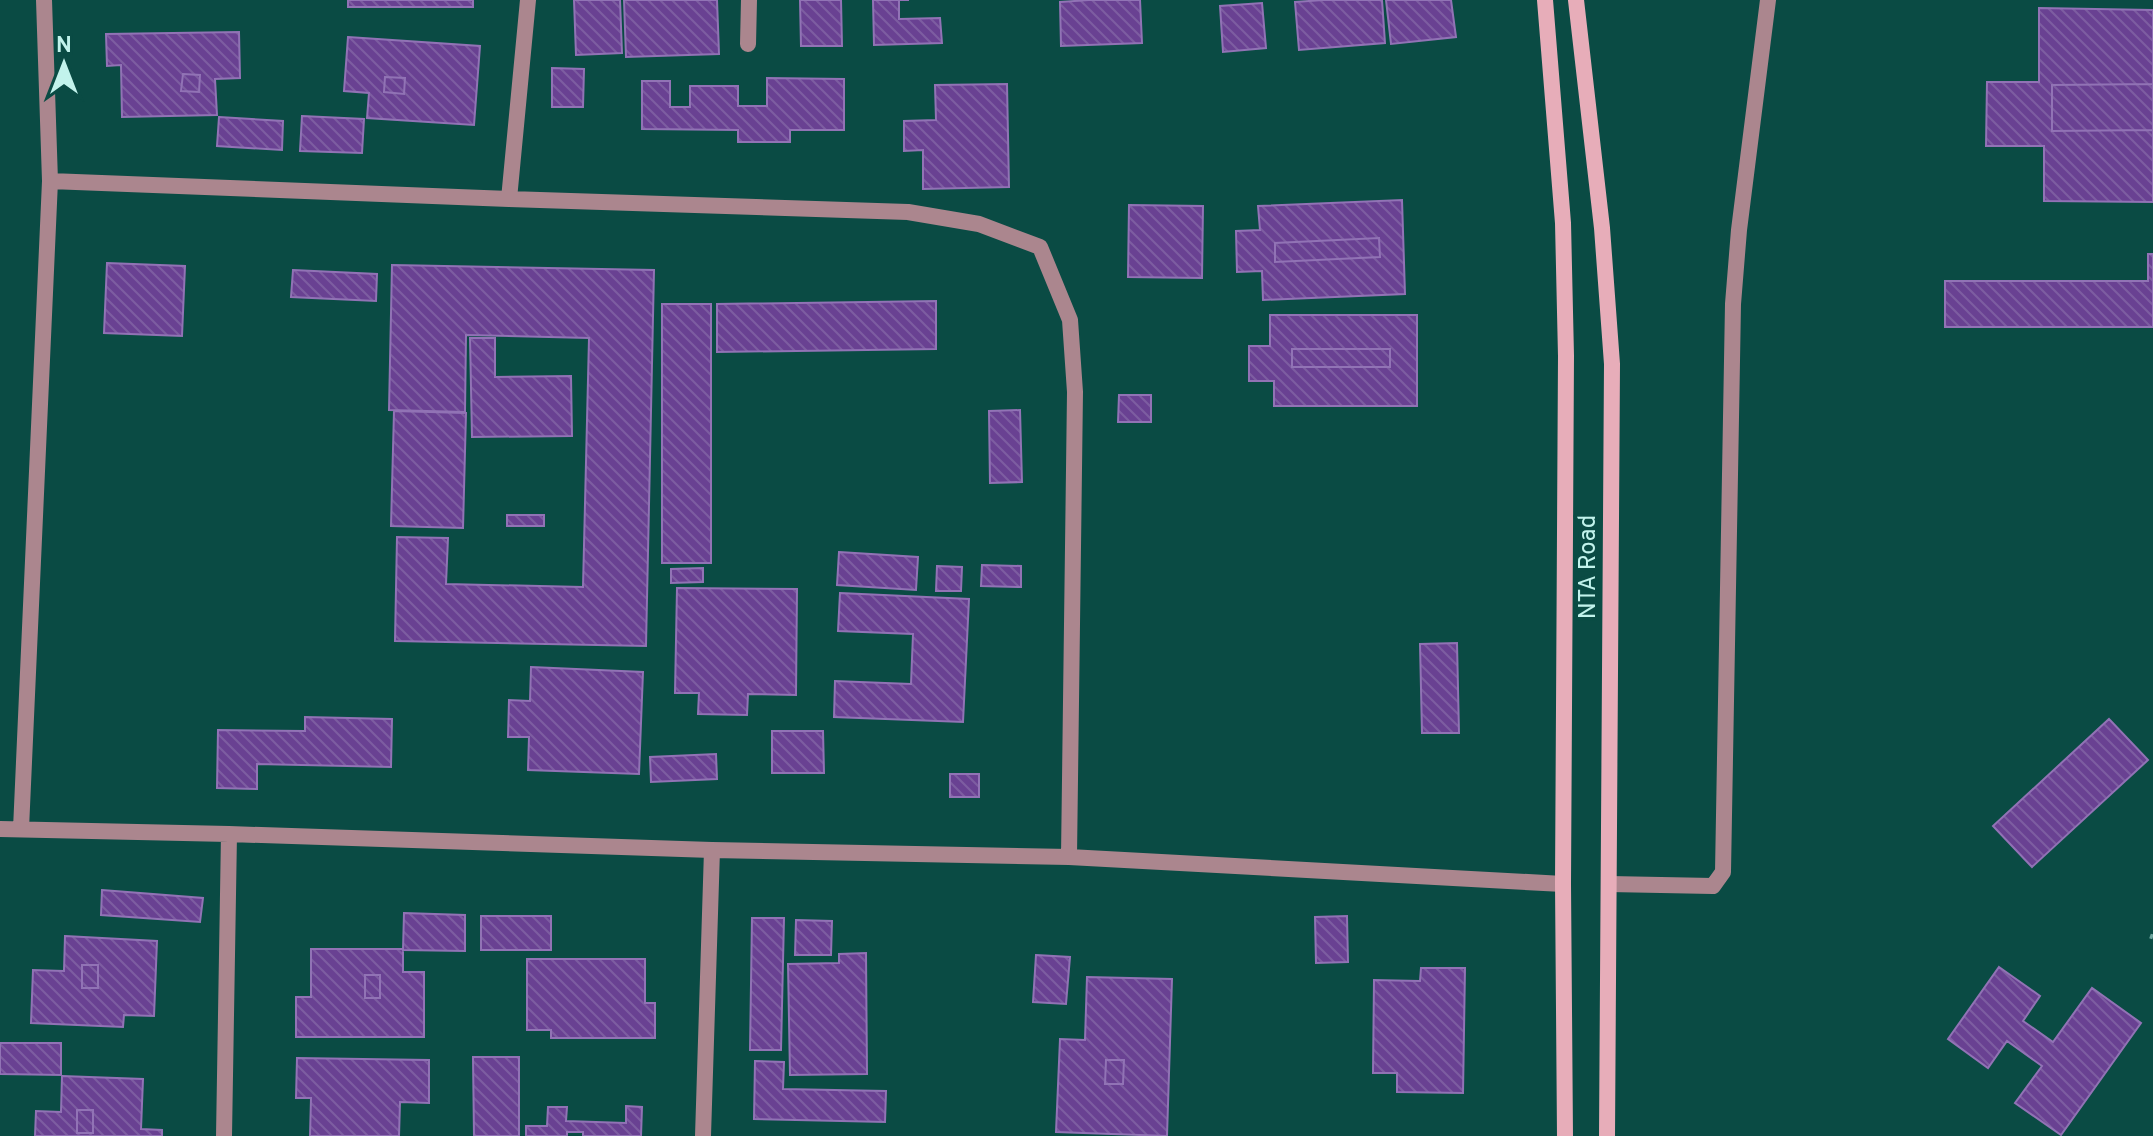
<svg xmlns="http://www.w3.org/2000/svg" width="2153" height="1136" viewBox="0 0 2153 1136" font-family="Overpass,sans-serif">
<style>
.building{fill:url(#building-back-hatch);stroke:#9173b5;stroke-width:2;fill-rule:evenodd}
.lines{fill:none;stroke-linecap:round;stroke-linejoin:round}
.path{stroke:#6ca59e;stroke-width:5;stroke-dasharray:6 4;stroke-linecap:butt}
.minor{stroke:#ab868e;stroke-width:16}
.secondary{stroke:#e7adb9;stroke-width:16}
.labels{text-anchor:middle;stroke-width:7;stroke-linejoin:round;paint-order:stroke}
.street-label{font-size:24px;fill:#c2f3ec;stroke:#0a4b44}
</style>
<defs>
<pattern id="building-back-hatch" width="6" height="6" patternUnits="userSpaceOnUse" patternTransform="scale(2)"><rect width="6" height="6" fill="#694192"/><path d="M-1 5l2 2M0 0l6 6M5-1l2 2" fill="none" stroke="#7d5da1"/></pattern>
</defs>
<rect width="100%" height="100%" fill="#0a4b44"/>
<path class="building" d="M348,0H473V7H348Z
M574,0H620L622,53L576,55Z
M624,0H717L719,54L626,57Z
M800,0H841L842,46H801Z
M873,0H909H899V19L940,18L942,43L874,45Z
M1089,0H1140L1142,43L1061,46L1060,2Z
M1323,0H1382L1385,43L1299,50L1295,2Z
M1386,0H1451L1456,37L1391,44Z
M1262,3L1266,48L1223,52L1220,6Z
M2039,8L2153,10V84L2052,85V131L2153,130V202L2044,201V146H1986L1987,82H2039Z
M239,32L240,78L215,79L217,115L122,117L121,65L107,66L106,34ZM183,74L200,75L199,92L181,91Z
M348,37L480,46L474,125L367,118L369,93L344,91ZM385,77L405,78L404,94L384,92Z
M552,68L584,69L583,107H552Z
M183,74L200,75L199,92L181,91Z
M385,77L405,78L404,94L384,92Z
M767,78L844,79V130H790V142H738V130L642,129V81H670V107H690V86H738V106H767Z
M1007,84L1009,187L923,189V150L904,151V121L936,120L935,85Z
M2153,84V130L2052,131V85Z
M302,116L364,119L362,153L300,151Z
M219,117L283,121L282,150L217,146Z
M1402,200L1405,294L1263,300L1262,271L1237,272L1236,231L1260,230L1258,206ZM1379,238L1380,257L1275,262V243Z
M1129,205L1203,206L1202,278L1128,277Z
M1379,238L1380,257L1275,262V243Z
M2148,254H2153V327H1945V281H2148Z
M107,263L185,266L182,336L104,333Z
M392,265L654,270L646,646L395,641L397,537L448,538L446,584L583,587L589,338L466,335L465,412L389,410Z
M293,270L377,274L376,301L291,297Z
M936,301V349L717,352V304Z
M662,304H711V563H662Z
M1270,315H1417V406H1274V381H1249V346H1270ZM1292,349H1390V367H1292Z
M470,338H495V377L571,376L572,436L472,437Z
M1292,349H1390V367H1292Z
M1119,395H1151V422H1118Z
M1020,410L1022,482L990,483L989,411Z
M394,411L466,413L463,528L391,526Z
M507,515H544V526H507Z
M839,552L918,557L916,590L837,585Z
M982,565L1021,566V587L981,586Z
M937,566L962,567L961,591H936Z
M703,568V582L671,583V569Z
M677,588L797,589L796,695L748,694L747,715L698,714L699,693H675Z
M840,593L969,599L963,722L834,717L835,681L911,684L913,634L838,631Z
M1457,643L1459,733H1422L1420,644Z
M531,667L643,672L639,774L528,770L529,737H508L509,700L530,701Z
M305,717L392,719L391,767L257,764V789L217,788L218,730L305,731Z
M2109,719L2148,760L2032,867L1993,826Z
M772,731H823L824,773H772Z
M716,754L717,779L651,782L650,757Z
M950,774H979V797H950Z
M102,890L203,898L200,922L101,915Z
M404,913L465,915V951L403,950Z
M481,916H551V950H481Z
M1347,916L1348,962L1316,963L1315,917Z
M752,918H784L781,1050H750Z
M796,920L832,921L831,955H795Z
M65,936L157,941L154,1016L124,1015L123,1027L31,1023L33,970L64,971ZM82,965H98V988H82Z
M311,949H403V972H424V1037H296V997H311ZM365,975H380V998H365Z
M866,953L867,1074L790,1075L788,964L839,963V954Z
M1036,955L1070,957L1066,1004L1033,1002Z
M527,959H645V1003H655V1038H551V1030H527Z
M82,965H98V988H82Z
M1999,967L2040,996L2023,1021L2053,1042L2092,988L2141,1023L2061,1135L2015,1103L2042,1066L2007,1041L1988,1068L1948,1039Z
M1421,968H1465L1463,1093L1397,1092V1073H1373L1374,980L1420,981Z
M365,975H380V998H365Z
M1087,977L1172,979L1167,1136L1056,1132L1060,1039L1085,1040ZM1106,1060H1124L1123,1084H1105Z
M0,1043H61V1075L0,1074Z
M473,1057H519V1136H474Z
M297,1058L429,1060V1103L400,1102L399,1136H310L311,1098H296Z
M1106,1060H1124L1123,1084H1105Z
M755,1061L784,1062L783,1089L886,1091L885,1122L754,1119Z
M62,1076L143,1079L141,1129L162,1130V1136H35L36,1111L61,1112ZM77,1110H93V1133H77Z
M626,1106L642,1107L641,1136H583V1132H567V1136H526V1126H547L548,1107H567L566,1121L626,1123Z
M77,1110H93V1133H77Z"/>
<g class="lines">
<path class="path" d="M2150,936L2153,937"/>
<path class="minor" d="M748,44L749,0
M50,181L509,199L908,212L979,224L1040,247L1070,320L1075,392L1069,857
M509,199L528,0
M0,829L229,834L712,850L1069,857L1563,884
M21,829L50,181L44,0
M1609,884L1713,886L1723,872L1733,304L1739,230L1768,0
M224,1136L229,834
M703,1136L712,850"/>
<path class="secondary" d="M1545,0L1563,223L1566,356L1563,884L1565,1136
M1576,0L1602,228L1612,364L1607,1136"/>
</g>
<g class="labels">
<g class="street-label">
<text transform="translate(1587 567) rotate(-90)" y="8">NTA Road</text>
</g>
</g>
<g transform="translate(64 64)" stroke="#0a4b44" stroke-width="6" paint-order="stroke">
<path d="M0-6L14 30L0 20L-14 30Z" fill="#c2f3ec"/>
<text y="-12" font-size="22" font-weight="bold" text-anchor="middle" fill="#c2f3ec">N</text>
</g>
</svg>
